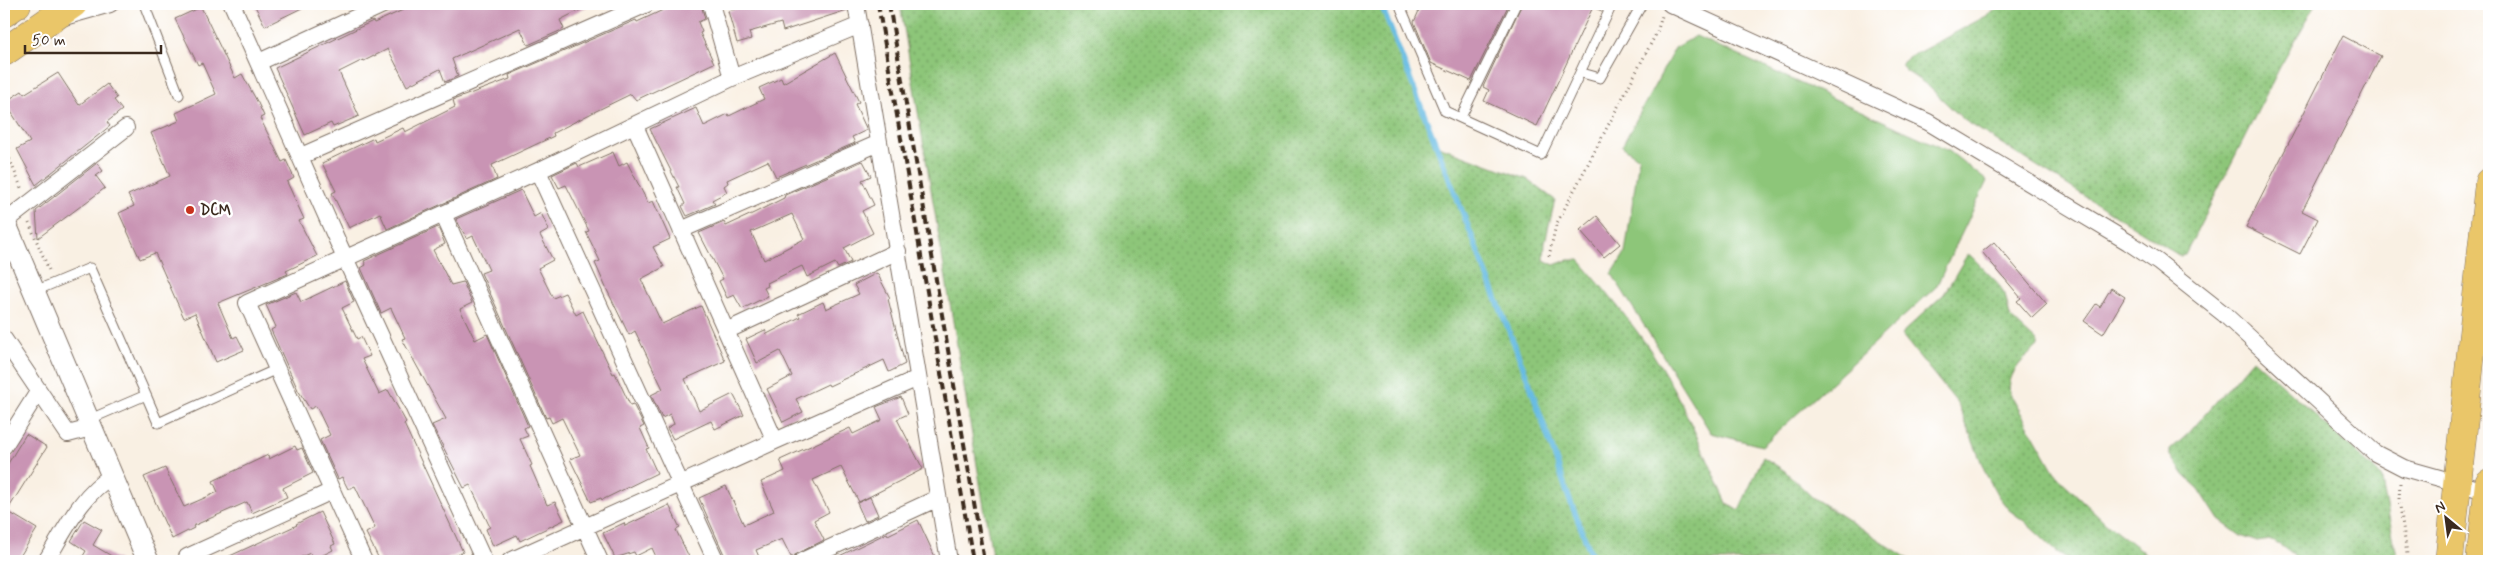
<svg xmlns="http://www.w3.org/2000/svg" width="2493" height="565" viewBox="0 0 2493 565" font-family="Mynerve,sans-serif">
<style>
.grass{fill:url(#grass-dots);stroke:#64784c}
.garden{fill:#8dc679;stroke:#64784c}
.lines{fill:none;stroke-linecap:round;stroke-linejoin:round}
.stream{stroke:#66bbe2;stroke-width:5.5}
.building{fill:#c994b4;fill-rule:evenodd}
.service-casing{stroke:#7e6f63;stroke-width:11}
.minor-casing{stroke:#7e6f63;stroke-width:18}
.tertiary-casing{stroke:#7e6f63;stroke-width:23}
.trunk-casing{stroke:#7e6f63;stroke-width:29}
.path{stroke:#7e6f63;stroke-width:3;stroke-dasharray:1 4;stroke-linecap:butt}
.service{stroke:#fff;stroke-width:9}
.minor{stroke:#fff;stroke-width:16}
.tertiary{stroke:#fff;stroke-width:21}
.trunk{stroke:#eac669;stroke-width:28}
.rail{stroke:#3b2a1e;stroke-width:4;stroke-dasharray:8 4;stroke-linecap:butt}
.poi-dot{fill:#c8321e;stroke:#fff;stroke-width:2}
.labels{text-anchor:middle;stroke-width:5;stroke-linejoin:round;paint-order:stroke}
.poi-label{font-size:15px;font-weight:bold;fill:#3b2a1e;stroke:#fff;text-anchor:start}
</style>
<defs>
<pattern id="grass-dots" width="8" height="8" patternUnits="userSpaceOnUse" patternTransform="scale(1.25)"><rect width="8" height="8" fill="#8dc679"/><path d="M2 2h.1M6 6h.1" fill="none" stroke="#74a163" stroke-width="1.8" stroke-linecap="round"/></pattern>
</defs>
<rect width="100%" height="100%" fill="#fff"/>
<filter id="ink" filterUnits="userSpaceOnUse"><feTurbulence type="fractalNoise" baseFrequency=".02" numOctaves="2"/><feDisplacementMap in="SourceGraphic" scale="10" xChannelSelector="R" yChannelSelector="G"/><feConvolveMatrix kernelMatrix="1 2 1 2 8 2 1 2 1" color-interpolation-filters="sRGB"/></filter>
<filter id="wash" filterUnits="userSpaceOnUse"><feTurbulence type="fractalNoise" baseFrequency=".0096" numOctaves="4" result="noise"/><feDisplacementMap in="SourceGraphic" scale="20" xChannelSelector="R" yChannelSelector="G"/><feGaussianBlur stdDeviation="1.12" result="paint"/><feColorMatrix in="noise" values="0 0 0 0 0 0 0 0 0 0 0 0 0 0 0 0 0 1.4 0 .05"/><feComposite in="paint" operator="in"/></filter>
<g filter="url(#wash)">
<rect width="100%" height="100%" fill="#f9f0e3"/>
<path class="grass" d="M900,4H1379L1436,145L1527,179L1555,200L1545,242L1544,260L1554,265L1568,260H1579C1604,289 1629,319 1651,351C1682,398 1704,453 1728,505L1739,510L1763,457L1785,471L1812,497L1912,561H993Z
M2003,4H2316L2280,67L2185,255L2180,256L1964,120L1927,85L1906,71L1901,64L1908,58L1988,15Z
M1967,255L1971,256L1996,281L2005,294L2010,317L2038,343V346C2024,359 2006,373 2010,394L2054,471L2063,482L2106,523L2155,561H2071L2056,551L2024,521L2009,510L1998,496L1986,474L1958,404L1901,334L1944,294Z
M2253,359L2374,468L2381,477L2398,561H2301L2280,545L2269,540L2257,542L2241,536L2219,520L2199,489L2184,475L2170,454V450L2189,433Z"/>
<path class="garden" d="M1696,36L1949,151L1987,181L1936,287L1762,446L1711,433L1612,274L1625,253L1639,158L1622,146L1675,48Z"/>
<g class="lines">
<path class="stream" d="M1381,4L1529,382L1569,498L1594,561"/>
</g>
<g id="blocks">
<path class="building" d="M254,4H310L265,26Z
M400,4H592L560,20L564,29L528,45L520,28L452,59L458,76L445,82L440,69L407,86L388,49L364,61L363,60L339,72L359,116L333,127L331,123L305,135L275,68L373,21L374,23L403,10Z
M676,4H701L705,19L698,22L702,32L700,33L714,63L636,100L631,94L594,112L553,133L554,136L492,165L497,179L387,229L380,213L349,228L332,193L336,191L322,163L374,138L375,141L403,128L405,132L455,107L453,100L510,79L509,75L636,20L637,22Z
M754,4H846L847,10L783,31L781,23L749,32L751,39L737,43L728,11Z
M1422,4H1509L1471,81L1431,63L1414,22Z
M1522,4H1580L1592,9L1537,126L1484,101L1489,90L1483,87Z
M201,7L235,78L242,74L258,103L264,116L260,118L282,162L286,160L294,178L287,182L304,219L299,221L317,256L286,271L288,274L218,303L233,338L237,336L244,350L216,362L195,313L184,318L155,253L140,259L119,213L134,206L128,195L170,176L151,133L179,121L176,113L216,94L202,63L198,65L175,19Z
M2343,36L2381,56L2302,211L2318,219L2300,254L2246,227Z
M835,53L859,102L855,104L867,130L852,137L855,143L776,177L768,161L727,180L728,183L724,186L727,192L712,200L715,204L687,216L682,206L685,204L677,187H679L650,129L696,108L704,126L728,114L729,116L764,99L759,88L781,78L783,83Z
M58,73L79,105L107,84L117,98L114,100L122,110L107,122L110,126L36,185L17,149L30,142L5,102L22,91L24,94Z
M613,152L619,166L627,162L648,203L653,201L670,239L653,247L664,267L641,279L662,324L701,306L725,361L685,379L699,411L733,394L744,415L715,429L711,421L673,439L667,428L674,424L670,414L662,418L651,395L663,389L635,331L629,335L607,290L595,263L600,261L586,232L589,231L566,185L559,188L552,175L577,163L579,167Z
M863,161L871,176L862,180L874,205L862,211L873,233L844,248L851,262L838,268L835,263L807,277L802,266L767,283L768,286L764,288L768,296L742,309L734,295L727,298L719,281L723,279L699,233L724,222L726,226L754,213L784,198L785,195ZM792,214L804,239L764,260L751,232Z
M97,163L103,171L96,176L105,188L38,238L36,211Z
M521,190L534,217L541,213L549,230L540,235L553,260L538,268L553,298L565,293L576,315L583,311L613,374L615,373L630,405L633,404L644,426L640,428L649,448L646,449L657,473L602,500L601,498L591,502L570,459L580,455L562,418L552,423L549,417L546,418L481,273L489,270L473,236L467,239L456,219Z
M1597,216L1620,244L1604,257L1580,230Z
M438,227L445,244L433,250L451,285L463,282L472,303L460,309L475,340L487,334L528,426L524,428L528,436L520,439L532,465L530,466L547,505L555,502L564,520L520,541L517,535L493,546L486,529L490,527L470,485L464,488L432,425L446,419L402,339L405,338L391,308L381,313L361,268L366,265L364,261Z
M1994,242L2047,304L2032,318L2017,301L2021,298L1982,252Z
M877,273L890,298L888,299L905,364L889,372L884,360L829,386L828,384L796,399L803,412L783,422L767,389L792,376L780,351L757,363L746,339L765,330L767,334L800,317L798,314L823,302L826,309L859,294L854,285Z
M345,281L354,302L342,308L357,339L361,337L370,356L362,359L379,394L388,390L406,422L404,424L463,552L443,561H380L366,533L375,528L355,486L348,489L342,477L338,479L320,440L330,435L316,406L310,409L298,390L271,330L276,327L266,305L296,292L301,302Z
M2111,288L2125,297L2103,334L2084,321L2096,304L2100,307Z
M901,397L908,414L897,419L923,469L859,502L841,467L813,480L829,512L814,520L824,540L791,557L782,539L756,550L759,557L751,561H727L699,498L726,486L744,525L774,511L761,482L785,471L780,460L850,428L853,434L882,420L876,407Z
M26,434L47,447L7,511L37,529L17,561H10L4,558V470Z
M295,446L297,450L302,448L313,473L283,488L287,497L252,513L247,502L193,526L194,528L172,539L144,477L165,468L184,507L218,492L213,481L268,455L269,459Z
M870,497L878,515L865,521L857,503Z
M669,505L680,528L676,530L691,561H658L652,548L636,556L634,552L615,558L603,533L624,523L625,526Z
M320,512L335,544L331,546L333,550L313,560L310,553L293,561H219L297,525L296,524Z
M84,520L102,530L93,545L120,561H80L86,551L71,541Z
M918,520L937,561H829L887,533L888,535Z"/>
</g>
</g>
<g filter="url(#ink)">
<use href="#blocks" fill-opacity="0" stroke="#7e6f63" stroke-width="1"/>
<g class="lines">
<g class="service-casing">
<path id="service" d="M144,4L179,95
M1403,4L1401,8L1445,111L1541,155L1610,9L1598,4
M1582,73L1600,78L1642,4
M1461,117L1516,4
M35,291L90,268L146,395L88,420
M146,395L158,423L277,369"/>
</g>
<g class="minor-casing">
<path id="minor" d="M232,4L345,258L484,561
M711,4L732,78
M856,4L949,561
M1670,4L1928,122L2128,242L2158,262L2224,314L2375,453L2404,468L2489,492
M64,17L110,4
M259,62L385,4
M635,126L775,441
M301,156L647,4
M538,171L716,561
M443,214L600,561
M5,222L126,128
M681,230L879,143
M726,331L898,251
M4,339L68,434L91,428
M4,446L38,392
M187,557L332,491
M46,561C64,532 81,494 112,476
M364,561L247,303L538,171L732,78L860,25
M510,561L775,441L918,378
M802,561L938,498"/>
</g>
<g class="tertiary-casing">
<path id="tertiary" d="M4,220L148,561"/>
</g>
<g class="trunk-casing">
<path id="trunk" d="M4,13L17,4
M4,52L73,4
M2449,561L2489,182
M2480,561L2489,483"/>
</g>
<path class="path" d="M4,145L22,190
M29,223L49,270
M1549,256L1556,225L1657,32L1662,16
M2400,483L2399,499L2408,561"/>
<use href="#service" class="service"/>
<use href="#minor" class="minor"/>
<use href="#tertiary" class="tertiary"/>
<use href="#trunk" class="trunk"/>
<path class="rail" d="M878,4L973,561
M889,4L984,561"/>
</g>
</g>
<circle class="poi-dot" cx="190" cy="210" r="5"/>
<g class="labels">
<g class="poi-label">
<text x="200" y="215">DCM</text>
</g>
</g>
<rect width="2493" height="565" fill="none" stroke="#fff" stroke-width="20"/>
<g transform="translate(2446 518) rotate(331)" stroke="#ffffff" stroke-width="4" paint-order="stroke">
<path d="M0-4L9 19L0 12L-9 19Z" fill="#3b2a1e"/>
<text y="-8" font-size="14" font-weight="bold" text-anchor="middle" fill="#3b2a1e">N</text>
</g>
<path d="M25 45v8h136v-8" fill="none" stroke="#3b2a1e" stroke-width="2.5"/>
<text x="32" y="45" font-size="15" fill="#3b2a1e" stroke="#ffffff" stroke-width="4" paint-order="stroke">50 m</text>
</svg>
